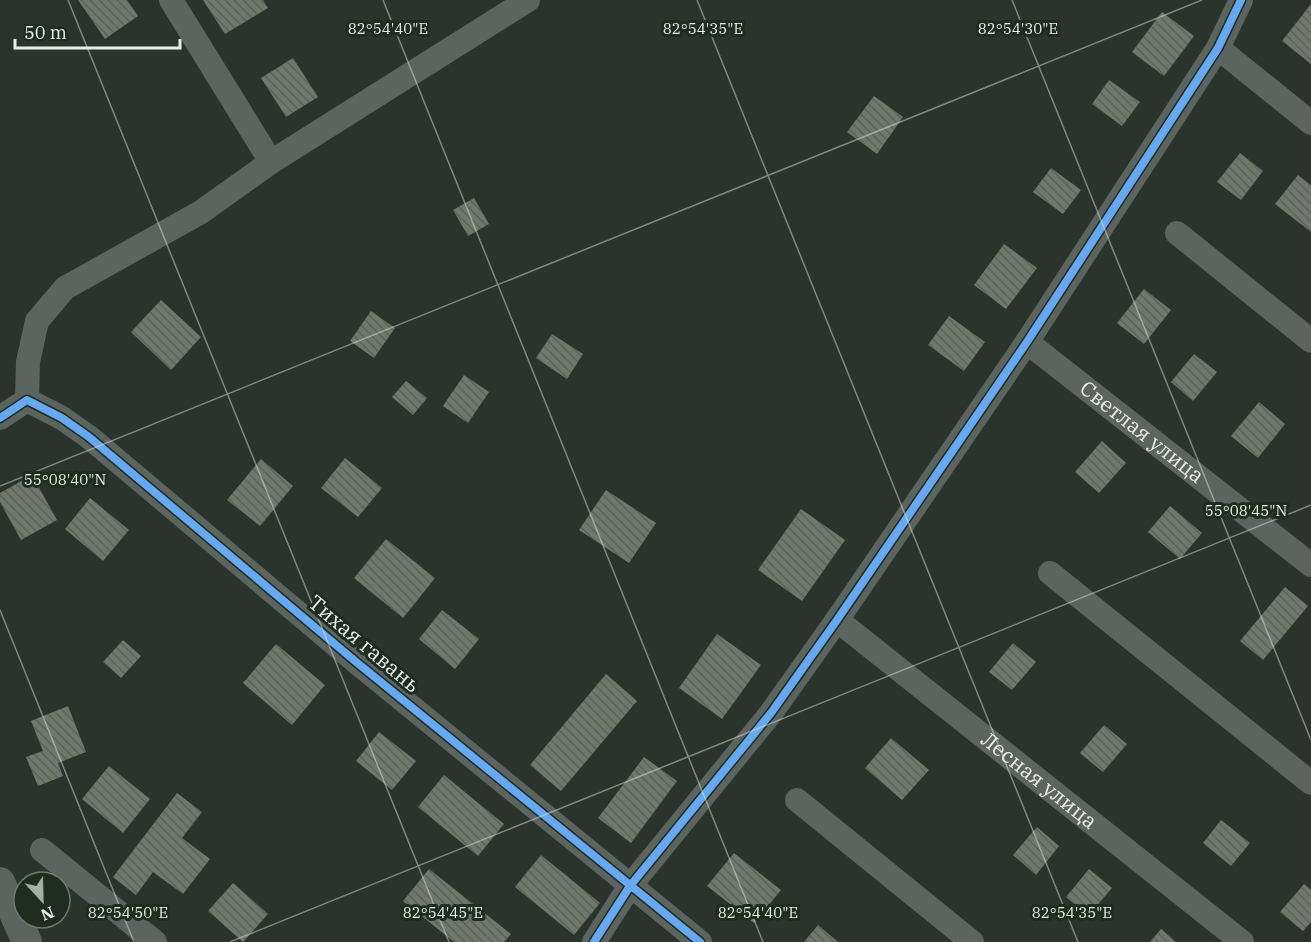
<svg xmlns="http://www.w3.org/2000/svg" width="1311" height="942" viewBox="0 0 1311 942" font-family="'IBM Plex Serif',serif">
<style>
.building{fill:url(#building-back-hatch)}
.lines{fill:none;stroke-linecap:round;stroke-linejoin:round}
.minor{stroke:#5c6460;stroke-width:24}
.tertiary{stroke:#5c6460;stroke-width:30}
.cycleway-casing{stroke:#1e2d20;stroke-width:11}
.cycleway{stroke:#66a8f1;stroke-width:8}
.ticks{fill:none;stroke:#e5efe6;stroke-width:1.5;stroke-opacity:0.45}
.labels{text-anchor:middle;stroke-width:6;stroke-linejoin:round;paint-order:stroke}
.street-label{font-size:21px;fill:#e5efe6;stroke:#1e2d20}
.ticks-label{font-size:15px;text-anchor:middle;fill:#e5efe6;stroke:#1e2d20;stroke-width:6;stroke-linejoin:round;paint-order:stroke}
</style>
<defs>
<pattern id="building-back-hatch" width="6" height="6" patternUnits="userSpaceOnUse" patternTransform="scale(1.5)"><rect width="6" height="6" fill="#70776b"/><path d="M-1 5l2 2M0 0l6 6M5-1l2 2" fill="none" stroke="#5d625a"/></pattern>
</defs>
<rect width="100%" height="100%" fill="#2b342c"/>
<path class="building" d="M78,0H127L138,16L105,39Z
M203,0H263L268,8L225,34Z
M1311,4V64L1282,41Z
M1162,12L1194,36L1164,76L1132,52Z
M293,58L318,97L286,117L261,78Z
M1109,80L1140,102L1122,126L1092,104Z
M874,96L903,117L877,154L847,132Z
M1240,153L1263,171L1241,200L1217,182Z
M1051,168L1081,190L1063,214L1033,192Z
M1298,175L1311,185V232L1275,204Z
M474,198L489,224L468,236L453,210Z
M1004,244L1037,268L1006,309L974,285Z
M1144,289L1171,310L1144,344L1117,323Z
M161,300L201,337L171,370L131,332Z
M371,311L395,328L374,358L350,341Z
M949,316L985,342L964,371L928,345Z
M552,334L583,354L567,379L536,358Z
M1194,354L1217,372L1193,401L1171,382Z
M464,375L489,392L468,423L443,406Z
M406,381L427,398L413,415L392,397Z
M1259,402L1285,424L1258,458L1231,436Z
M1102,441L1126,463L1099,493L1075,472Z
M345,458L382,488L358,517L321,488Z
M261,459L293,486L260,526L227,500Z
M32,475L57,520L21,540L0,502V493Z
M606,490L656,523L629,563L579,530Z
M90,498L129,530L103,561L65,529Z
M1170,506L1202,533L1180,559L1148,532Z
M801,509L845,540L802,601L758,570Z
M386,539L435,578L403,618L354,578Z
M1285,587L1308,606L1263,660L1240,641Z
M442,610L479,639L455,669L419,639Z
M717,634L761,665L722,719L679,688Z
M123,640L141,656L121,678L103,662Z
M1013,643L1036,662L1012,690L989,672Z
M276,644L325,685L292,725L243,683Z
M606,674L637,701L561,791L530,765Z
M68,706L86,752L58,763L63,776L38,786L26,757L43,751L31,721Z
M1104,725L1127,744L1103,772L1080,753Z
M379,732L416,761L392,790L356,761Z
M891,738L929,770L902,800L865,768Z
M644,757L677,781L631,843L598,818Z
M109,766L150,799L123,833L82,799Z
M444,775L504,824L478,856L418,807Z
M177,793L202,812L182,838L210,859L183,894L153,872L136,895L113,877Z
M1221,820L1250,843L1231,866L1203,843Z
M1037,827L1059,846L1036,875L1013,855Z
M734,853L781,890L754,923L707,886Z
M541,855L600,903L574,935L515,887Z
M429,869L511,934L504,942H454L403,901Z
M1089,869L1112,888L1088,916L1066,897Z
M233,883L268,914L243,942L208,911Z
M1304,884L1311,890V922L1303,931L1280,912Z
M818,925L838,942H804Z
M1161,929L1176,942H1150Z"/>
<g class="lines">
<g class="minor">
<path d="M171,0L271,162"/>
<path d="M1218,48L1311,123"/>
<path d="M1177,233L1311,341"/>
<path id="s1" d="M1027,342L1311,565"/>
<path d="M27,400L28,362L37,321L65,288L201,212L271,162L528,0"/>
<path d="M0,418L27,400L62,418L89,437L355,661L700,942"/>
<path d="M1050,573L1311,783"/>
<path id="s2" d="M837,620L1242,942"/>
<path d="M797,800L972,942"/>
<path d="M42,850L155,942"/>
<path d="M594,942L630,886L771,713L837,620L1027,342L1218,48L1241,0"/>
</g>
<path class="tertiary" d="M0,882L27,942"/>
<g class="cycleway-casing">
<path id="cycleway" d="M0,418L27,400L62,418L89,437L355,661L700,942
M594,942L630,886L771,713L837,620L1027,342L1218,48L1241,0"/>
</g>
<use href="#cycleway" class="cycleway"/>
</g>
<path class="ticks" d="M68,0L449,942M383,0L763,942M697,0L1078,942M1012,0L1311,740M0,486L1202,0M0,610L134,942M230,942L1311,505"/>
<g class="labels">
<g class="street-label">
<text dy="7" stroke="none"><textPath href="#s1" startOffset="146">Светлая улица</textPath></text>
<text transform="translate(364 644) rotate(40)" y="7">Тихая гавань</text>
<text dy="7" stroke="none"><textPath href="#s2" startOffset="258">Лесная улица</textPath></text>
</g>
</g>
<g class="ticks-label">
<text x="388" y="34">82°54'40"E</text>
<text x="703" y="34">82°54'35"E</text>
<text x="1018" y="34">82°54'30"E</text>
<text x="65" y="485">55°08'40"N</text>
<text x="1246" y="516">55°08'45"N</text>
<text x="128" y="918">82°54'50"E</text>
<text x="443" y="918">82°54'45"E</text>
<text x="758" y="918">82°54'40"E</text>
<text x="1072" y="918">82°54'35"E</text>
</g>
<g transform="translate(42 900) rotate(158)"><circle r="28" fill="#1e2d20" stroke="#6e7b6f" stroke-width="1.5"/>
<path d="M0-4.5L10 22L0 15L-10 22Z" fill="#a4aea5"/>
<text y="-9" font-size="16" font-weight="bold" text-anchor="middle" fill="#e5efe6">N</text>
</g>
<path d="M15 39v9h165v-9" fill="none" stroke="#e5efe6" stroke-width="3"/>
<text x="24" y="39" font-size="18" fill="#e5efe6" stroke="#1e2d20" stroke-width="4.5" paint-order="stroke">50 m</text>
</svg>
